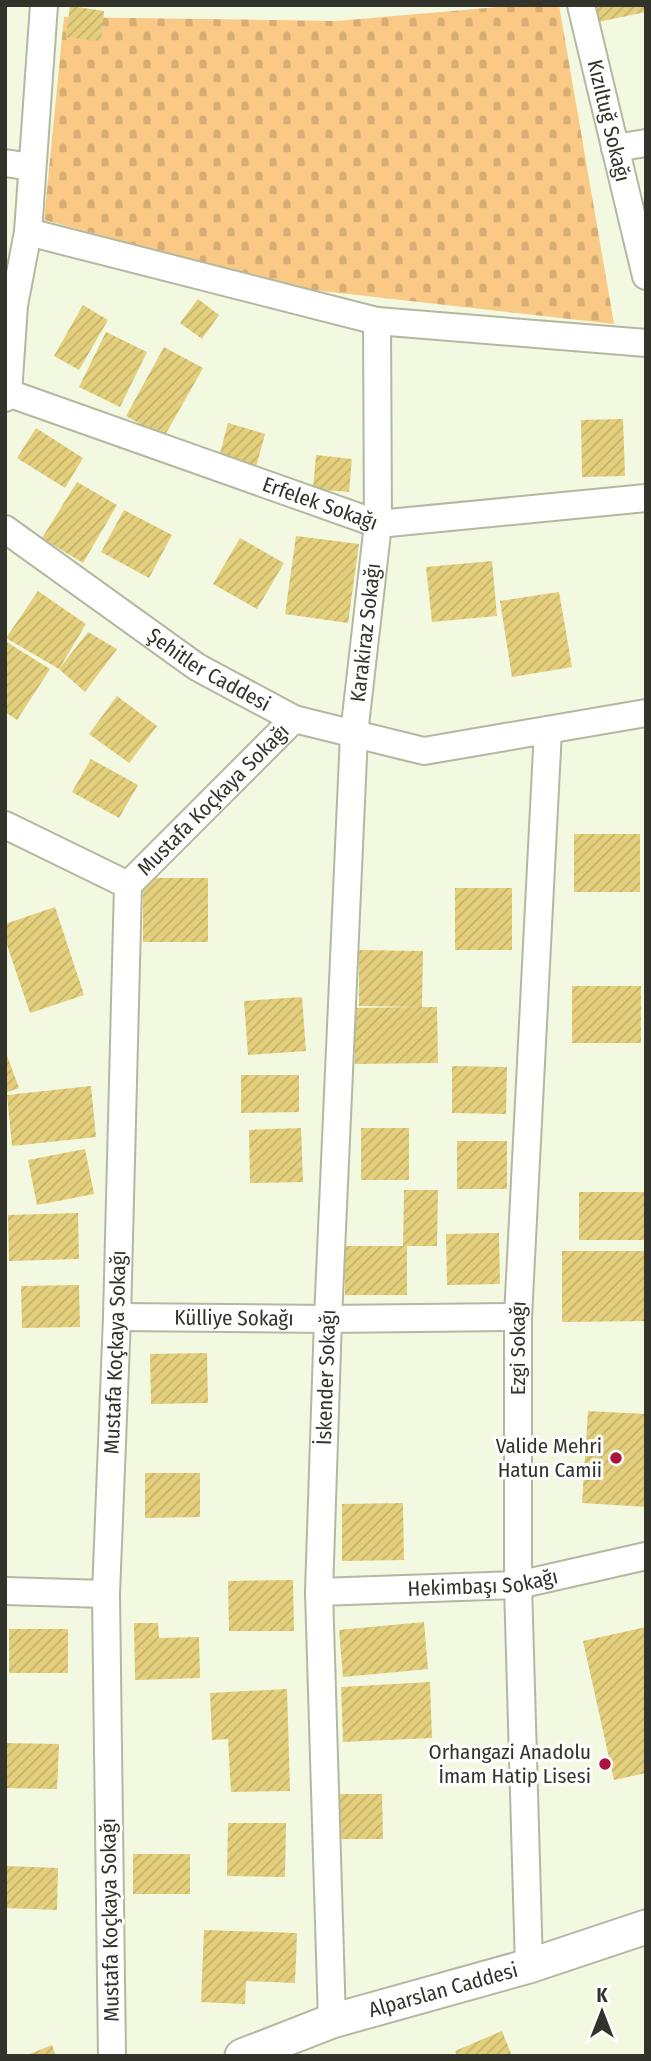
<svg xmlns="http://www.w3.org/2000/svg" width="651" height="2061" viewBox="0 0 651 2061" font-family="'Fira Sans Condensed',sans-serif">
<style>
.cemetery{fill:url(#cemetery-stones)}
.building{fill:url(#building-hatch)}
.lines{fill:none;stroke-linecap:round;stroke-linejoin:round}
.minor-casing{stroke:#b3b8a1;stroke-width:30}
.tertiary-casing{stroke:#b3b8a1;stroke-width:37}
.minor{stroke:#fff;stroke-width:26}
.tertiary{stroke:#fff;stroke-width:33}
.poi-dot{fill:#a9133d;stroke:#fff;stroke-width:2.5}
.labels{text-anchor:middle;stroke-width:6;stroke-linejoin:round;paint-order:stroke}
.street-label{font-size:21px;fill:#32342b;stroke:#fff}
.poi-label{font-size:21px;fill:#32342b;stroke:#fff;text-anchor:end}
</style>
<defs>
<pattern id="cemetery-stones" width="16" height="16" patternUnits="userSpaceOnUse" patternTransform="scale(1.75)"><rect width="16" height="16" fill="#fac985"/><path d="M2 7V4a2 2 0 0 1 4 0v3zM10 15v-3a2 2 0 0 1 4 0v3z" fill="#d7ad73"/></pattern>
<pattern id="building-hatch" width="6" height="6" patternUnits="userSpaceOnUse" patternTransform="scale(1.75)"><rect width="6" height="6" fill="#e4cf7d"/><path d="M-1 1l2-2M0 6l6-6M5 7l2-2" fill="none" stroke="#c4b26c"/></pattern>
</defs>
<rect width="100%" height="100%" fill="#f3f8e0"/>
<path class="cemetery" d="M523,5H559L614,324L295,288L44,220L64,17L337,21Z"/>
<path class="building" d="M595,5H646V12L598,22Z
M70,6L104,11L101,41L66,37Z
M198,299L219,315L202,339L180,323Z
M83,305L108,320L79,370L54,356Z
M106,332L147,352L120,407L79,387Z
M164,347L203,368L164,437L126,416Z
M623,419L625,476L582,477L581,420Z
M228,423L265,434L256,467L219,457Z
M36,428L83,458L65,488L17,458Z
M316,455L352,459L349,492L313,489Z
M77,482L117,505L83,563L42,538Z
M124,510L172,535L149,578L101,552Z
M296,536L359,544L348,623L285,614Z
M240,538L284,563L257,609L213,584Z
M492,561L497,616L432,622L426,567Z
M38,591L86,624L59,669L6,638Z
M559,592L572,667L512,677L500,601Z
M88,632L117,649L85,692L59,669Z
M5,641L50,669L17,720L5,712Z
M117,696L157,726L129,763L89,734Z
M91,759L138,785L119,818L72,792Z
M574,834H640V892H574Z
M143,878H208V942H143Z
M455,888H512V950H455Z
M55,907L84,995L30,1013L5,939V924Z
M359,950L423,951L422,1007H437L438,1063L355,1064V1008L418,1007L359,1006Z
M572,986H641V1043H572Z
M302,997L306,1051L248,1055L244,1001Z
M5,1050L19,1088L5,1093Z
M452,1066L507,1067L506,1114L452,1113Z
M241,1075H299V1112L241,1113Z
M91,1086L96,1137L12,1146L7,1095Z
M301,1128L303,1182L250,1183L249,1130Z
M361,1128H409V1180H361Z
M457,1141H507V1189H457Z
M85,1149L94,1194L37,1205L28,1160Z
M404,1190H438L437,1246H407V1295H345V1246H403Z
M579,1192H646V1240H579Z
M78,1213L79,1259L9,1261L8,1215Z
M499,1233L500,1284L447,1285L446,1234Z
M562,1251H646V1321L562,1322Z
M79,1285L80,1327L22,1328L21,1286Z
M207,1353L208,1403L151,1404L150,1354Z
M588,1411L646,1414V1507L582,1503Z
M145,1473H200V1517L145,1518Z
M403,1503L404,1560L342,1561V1504Z
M293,1580L294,1631H229L228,1581Z
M424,1622L428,1669L343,1677L339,1630Z
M134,1623H158L159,1638L199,1637L200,1678L135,1680Z
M646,1627V1773L614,1780L583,1641Z
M9,1629H68V1673H9Z
M430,1682L432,1738L343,1742L341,1687Z
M287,1689L290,1791L231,1792L228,1739L212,1740L210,1693Z
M5,1743L59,1744L57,1789L5,1788Z
M335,1794H382L383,1839H336Z
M228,1823H286L285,1877L227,1876Z
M133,1854H190V1894H133Z
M6,1866L58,1868L57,1910L5,1908Z
M204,1930L297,1933L295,1983L246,1981L245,2004L201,2002Z
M502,2031L512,2056H457L455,2051Z
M52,2045L56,2056H25Z"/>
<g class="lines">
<g class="minor-casing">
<g id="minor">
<path id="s1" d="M581,5L646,276"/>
<path d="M615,148L646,143"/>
<path d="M5,163L32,167"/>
<path d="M28,232L377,321L646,343"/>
<path id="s2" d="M8,393L378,524L646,498"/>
<path d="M5,398L8,393L14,305L28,232L44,5"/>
<path id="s3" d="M5,529L197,667L294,719L424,751L646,713"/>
<path d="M5,825L128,885"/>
<path id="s4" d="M117,1317L328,1319L518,1317"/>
<path d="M5,1591L106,1594"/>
<path id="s5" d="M319,1592L518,1585L646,1556"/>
<path id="s6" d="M529,1966L518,1585V1317L548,730"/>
<path id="s7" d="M332,2021L319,1592L328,1319L354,734L378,524L377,321"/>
<path id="s8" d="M112,2056L106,1594L117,1317L128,885L294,719"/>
</g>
</g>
<g class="tertiary-casing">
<g id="tertiary">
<path id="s9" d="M242,2056L332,2021L529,1966L646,1927"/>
</g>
</g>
<use href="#minor" class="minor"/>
<use href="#tertiary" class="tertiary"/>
</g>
<g class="poi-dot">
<circle cx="616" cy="1458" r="7"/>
<circle cx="605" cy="1764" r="7"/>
</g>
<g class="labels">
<g class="street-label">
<text dy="7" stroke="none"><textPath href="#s1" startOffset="119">Kızıltuğ Sokağı</textPath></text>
<text dy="7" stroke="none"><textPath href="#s2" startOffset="331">Erfelek Sokağı</textPath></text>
<text dy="7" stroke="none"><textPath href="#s7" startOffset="1390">Karakiraz Sokağı</textPath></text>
<text dy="7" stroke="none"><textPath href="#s3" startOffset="248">Şehitler Caddesi</textPath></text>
<text dy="7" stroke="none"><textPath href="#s8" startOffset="1292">Mustafa Koçkaya Sokağı</textPath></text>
<text dy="7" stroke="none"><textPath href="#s4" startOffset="117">Külliye Sokağı</textPath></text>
<text dy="7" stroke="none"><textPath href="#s6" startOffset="618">Ezgi Sokağı</textPath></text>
<text dy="7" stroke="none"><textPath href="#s8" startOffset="704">Mustafa Koçkaya Sokağı</textPath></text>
<text dy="7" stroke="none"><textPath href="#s7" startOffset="644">İskender Sokağı</textPath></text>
<text dy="7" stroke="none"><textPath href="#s5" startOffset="164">Hekimbaşı Sokağı</textPath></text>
<text transform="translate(110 1920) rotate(-91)" y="7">Mustafa Koçkaya Sokağı</text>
<text dy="7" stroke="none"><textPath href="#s9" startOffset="212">Alparslan Caddesi</textPath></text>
</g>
<g class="poi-label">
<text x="602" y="1453">Valide Mehri<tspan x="602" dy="24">Hatun Camii</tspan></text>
<text x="591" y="1759">Orhangazi Anadolu<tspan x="591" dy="24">İmam Hatip Lisesi</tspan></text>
</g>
</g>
<rect width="651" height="2061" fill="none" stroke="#32342b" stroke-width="14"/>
<g transform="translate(602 2012)" stroke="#ffffff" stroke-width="5" paint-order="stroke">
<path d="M0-5L12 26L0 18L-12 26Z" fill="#32342b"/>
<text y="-10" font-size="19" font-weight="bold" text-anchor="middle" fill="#32342b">K</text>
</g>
</svg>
